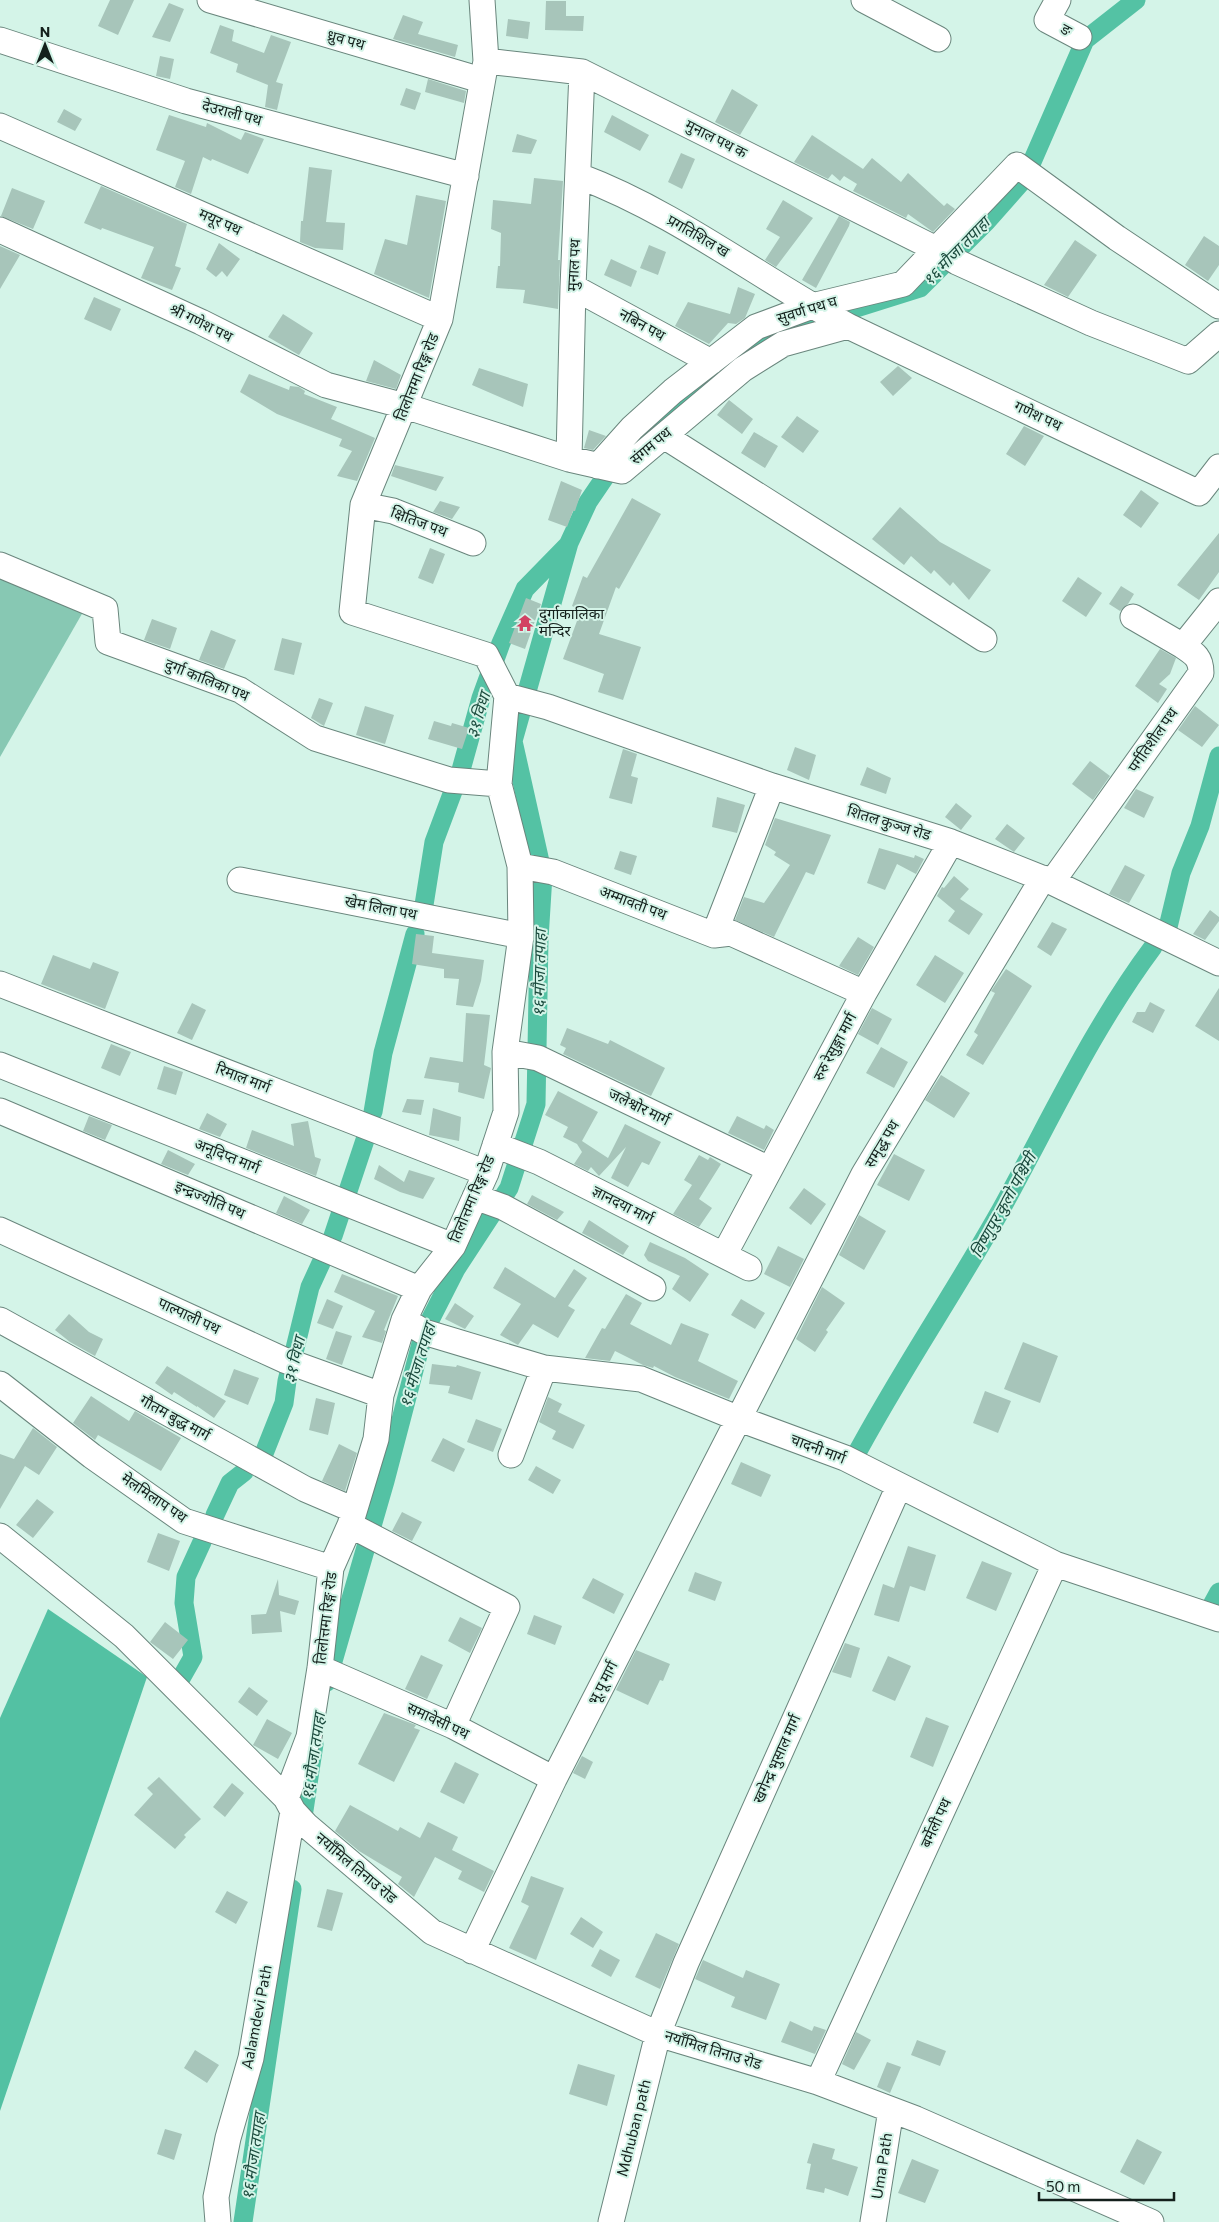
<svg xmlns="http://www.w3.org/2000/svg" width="1219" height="2222" viewBox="0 0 1219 2222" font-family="Commissioner,'Noto Sans Devanagari',sans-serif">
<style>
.green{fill:#87c8b3}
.forest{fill:#53c1a3}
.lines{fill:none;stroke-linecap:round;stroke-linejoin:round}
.canal{stroke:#54c2a4;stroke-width:19}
.building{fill:#a7c5ba}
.minor-casing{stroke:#6a867d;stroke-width:27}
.minor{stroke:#fff;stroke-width:25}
.labels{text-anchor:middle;stroke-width:4;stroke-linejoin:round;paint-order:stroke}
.street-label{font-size:15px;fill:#14201c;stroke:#d4f4e8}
.poi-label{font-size:15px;fill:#14201c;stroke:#d4f4e8;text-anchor:start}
.water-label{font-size:16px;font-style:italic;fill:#1b4a3d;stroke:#d4f4e8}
</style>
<rect width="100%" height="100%" fill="#d4f4e8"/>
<path class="green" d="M0,574L83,612L0,757Z"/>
<path class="forest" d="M48,1609L147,1677L0,2111V1718Z"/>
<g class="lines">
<path class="canal" d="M656,419L777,333L920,288L987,221L1025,178L1085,40L1136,0
M424,905L434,842L461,770L481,698L501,643L525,589L567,546
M1168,927L1181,873L1200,826L1219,756
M373,1112L383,1053L415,934
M333,1236L365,1140
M263,1456L284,1403L287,1381L310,1287L321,1263
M852,1462C897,1377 951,1298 998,1215C1048,1125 1091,1030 1153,947
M215,1515L230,1483L244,1472
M1207,1614L1219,1592
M180,1680L193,1657L184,1603L186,1577L202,1542
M327,1682L385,1481L424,1332L456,1269L509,1188L536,1104L539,939L543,875L513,741L569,543L588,502L618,458
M301,1830L314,1744
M243,2222L292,1889"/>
</g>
<path class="building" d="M110,0H134L118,35L98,26Z
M546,1H566V16H584L583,31L545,30Z
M169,3L184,9L170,42L152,37Z
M403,15L423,22L418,34L458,45L455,57L393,39Z
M508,19L530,22L528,39L506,36Z
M220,25L234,30L232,41L264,53L271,35L291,42L276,82L283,84L277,110L265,107L268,85L236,72L238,64L210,53Z
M160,56L174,59L170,79L156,76Z
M428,79L466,91L464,103L425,92Z
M406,88L421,93L415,110L400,105Z
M732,89L758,105L740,135L715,122Z
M64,109L82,119L75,131L57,122Z
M169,115L206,127L207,123L241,140L245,132L264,139L248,174L212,159L211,161L203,157L191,194L175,187L185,161L156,150Z
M612,115L649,135L640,151L604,132Z
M517,134L537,140L531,154L512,152Z
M812,135L863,169L872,158L901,182L908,173L944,206L947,203L955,209L933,232L908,214L906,218L853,191L857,184L844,176L840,181L832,174L828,179L794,162Z
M681,153L695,159L682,189L668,182Z
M309,167L332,170L326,222L345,223L343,250L315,248L300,242L301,221H303Z
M534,178L563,181L558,260H560L558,309L523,303L525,290L496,288L498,266H500L501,233L491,229L493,200L531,204Z
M101,186L187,224L175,266L181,268L172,290L141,278L154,247L102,228L101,230L84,223Z
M12,188L45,201L33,229L1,216Z
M416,195L446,201L429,298L374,274L385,239L407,245Z
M783,200L813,218L776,267L765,260L780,237L766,229Z
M839,216L850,222L849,226L816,288L802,280Z
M1204,236L1219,246V265L1208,281L1185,265Z
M1075,240L1097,255L1068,297L1044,285Z
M219,243L240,259L227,277L222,271L216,277L206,269Z
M649,245L666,252L658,275L640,268Z
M0,246L20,255L0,289Z
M611,259L637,271L631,287L604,275Z
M738,287L755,294L745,318L736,324L728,323L709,344L675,326L688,302L730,314Z
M94,297L121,309L111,331L84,319Z
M283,314L313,333L299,355L268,337Z
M374,360L401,375L396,389L366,381Z
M898,366L912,378L893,396L880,382Z
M479,368L528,384L523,407L472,385Z
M249,374L289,390L290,386L299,387L305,391L304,394L337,407L331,419L375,438L357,481L337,476L352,451L339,446L342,439L277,414L240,392Z
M729,400L753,419L742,434L717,415Z
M797,416L819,431L803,453L781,437Z
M1024,426L1044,436L1025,466L1006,454Z
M589,430L606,436L593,450L584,448Z
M754,432L778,446L765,468L741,453Z
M395,465L444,477L436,491L391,476Z
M561,481L582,490L575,511H573L567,527L548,520Z
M1141,490L1159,503L1141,528L1123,515Z
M632,498L661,514L619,589L616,587L599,634L641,647L623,700L598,692L604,674L563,659L581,610L572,606L583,576L587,578Z
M440,501L460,507L452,519L433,512Z
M900,507L940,542L991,570L969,600L953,582L950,586L934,570L931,574L911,556L904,565L872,539Z
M1219,533V572L1199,600L1177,585Z
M430,548L445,554L433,584L418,578Z
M1078,577L1102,593L1086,617L1062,601Z
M1121,586L1134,594L1128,604L1120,611L1109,604Z
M526,598L541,604L525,649L509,643Z
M152,619L177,628L170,649L144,640Z
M211,630L236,640L224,669L199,660Z
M282,638L302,643L294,675L274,670Z
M1160,649L1176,658L1170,674L1159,684L1167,689L1158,703L1135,686Z
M319,698L333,703L324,726L311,718Z
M365,706L394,715L385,744L356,735Z
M1195,706L1219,725L1202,747L1178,730Z
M434,721L451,726L452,723L469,728L462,749L428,739Z
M795,747L816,755L809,780L787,770Z
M623,749L637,754L631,776L638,778L632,804L609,798Z
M1090,761L1110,776L1093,800L1072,784Z
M867,767L891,778L886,794L860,785Z
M1136,789L1154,797L1144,818L1124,808Z
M717,797L745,805L737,833L712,827Z
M956,803L972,816L961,830L945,817Z
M775,818L831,835L814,875L806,872L774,937L735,920L744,897L764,903L790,865L774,855L776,852L765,845Z
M1007,824L1025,838L1014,852L995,839Z
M879,848L914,858L915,855L924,859L916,874L897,864L885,890L867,883Z
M620,851L637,856L631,875L614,869Z
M1125,865L1145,875L1129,903L1109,894Z
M954,876L969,889L960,899L983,914L969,935L948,921L955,911L937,896L942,887L944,888Z
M1210,910L1219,917V921L1205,940L1193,934Z
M1052,922L1067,929L1051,956L1037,947Z
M416,934L434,936L432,953L484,960L481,981L473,1007L456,1005L459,979L444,978V969L412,964Z
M858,937L874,947L858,975L839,966Z
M53,955L90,969L93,962L119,972L105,1009L41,984Z
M935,955L964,973L945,1003L916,985Z
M1006,969L1032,986L983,1065L966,1055L978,1035L974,1032L995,993L991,991Z
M1219,988V1041L1195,1026Z
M1150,1002L1165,1010L1153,1033L1132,1022L1137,1012H1145Z
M192,1003L206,1010L192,1040L177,1033Z
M872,1008L892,1019L878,1045L858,1034Z
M466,1013L490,1015L484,1065L491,1068L484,1099L458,1092L459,1083L424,1078L430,1057L463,1062Z
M567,1028L608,1044L610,1040L665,1068L651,1096L563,1054L566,1048L560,1045Z
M111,1044L131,1052L120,1076L101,1068Z
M881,1047L908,1062L894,1088L866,1073Z
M164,1066L183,1072L176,1095L157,1089Z
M941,1075L970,1093L954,1118L925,1100Z
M558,1091L598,1112L582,1141L608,1158L625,1124L661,1142L649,1165L642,1162L628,1187L611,1178L626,1147L599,1176L591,1167L588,1171L574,1164L582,1152L577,1144L563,1137L568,1127L545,1115Z
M407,1099L424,1100L421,1115L402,1112Z
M433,1108L461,1117L459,1141L429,1135Z
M207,1113L227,1124L220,1137L199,1129Z
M89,1116L112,1125L105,1140L83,1131Z
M737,1116L764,1129L766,1125L774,1130L764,1150L728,1133Z
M308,1121L315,1157L321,1159L316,1176L246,1148L252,1130L294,1146L291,1124Z
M168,1150L195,1164L188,1175L161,1164Z
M894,1154L925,1170L909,1201L877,1185Z
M699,1155L708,1160L710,1157L721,1164L699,1199L712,1208L699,1227L673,1214L692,1185L684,1180Z
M379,1165L404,1182L409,1170L435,1178L423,1199L400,1192L374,1179Z
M804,1188L826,1204L811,1225L789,1208Z
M532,1195L564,1212L557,1220L527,1204Z
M284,1196L310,1210L302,1224L276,1213Z
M859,1215L886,1231L864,1270L839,1255Z
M589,1220L629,1246L623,1255L582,1233Z
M650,1242L685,1258L709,1274L690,1302L672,1289L680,1276L648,1261L644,1255Z
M778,1246L804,1259L790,1287L764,1274Z
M505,1267L555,1298L574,1269L587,1278L568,1306L575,1310L558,1338L533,1324L518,1345L500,1335L521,1304L493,1288Z
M342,1274L398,1296L384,1330L386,1331L382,1343L362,1337L375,1311L334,1292Z
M822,1287L845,1303L826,1330L828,1332L815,1352L796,1339Z
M626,1294L642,1303L630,1324L671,1345L681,1323L709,1334L698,1361L738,1381L729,1399L675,1377L654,1366L653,1368L643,1365L615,1351L610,1361L585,1358L602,1328L605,1329Z
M327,1299L343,1306L333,1329L317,1323Z
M741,1299L765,1313L755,1329L731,1315Z
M455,1303L474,1316L465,1329L445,1319Z
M69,1314L89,1332L103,1339L95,1356L70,1342L55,1330Z
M336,1331L352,1336L342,1365L326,1359Z
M1023,1342L1058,1356L1040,1403L1004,1389Z
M432,1364L456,1367L457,1365L481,1372L472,1400L448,1393L450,1386L429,1384Z
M167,1366L226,1401L214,1418L197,1406V1407L174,1392L172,1395L155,1383Z
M234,1369L259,1378L248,1405L224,1395Z
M985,1391L1011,1401L998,1433L973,1423Z
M91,1396L129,1421L135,1411L181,1438L161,1471L98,1435L95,1440L73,1423Z
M548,1397L562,1404L558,1412L585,1425L573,1449L552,1439L556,1431L539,1422Z
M316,1398L335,1403L328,1435L309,1430Z
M476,1419L502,1429L493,1452L467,1442Z
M33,1428L57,1447L39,1475L25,1466L0,1509V1454L14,1459Z
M443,1438L465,1449L454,1472L431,1461Z
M339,1444L357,1453L345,1491L322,1481Z
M741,1462L771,1475L761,1497L731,1484Z
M536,1466L561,1480L553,1494L528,1480Z
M37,1499L54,1512L33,1538L16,1525Z
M402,1512L422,1522L412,1541L392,1531Z
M158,1533L180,1541L169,1571L147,1562Z
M908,1546L936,1555L925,1591L910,1586L899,1622L874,1615L883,1584L894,1588Z
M982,1561L1012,1573L996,1611L966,1598Z
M695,1572L722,1582L715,1601L688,1591Z
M593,1578L624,1594L614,1614L582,1598Z
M278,1579L279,1595L299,1601L295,1615L280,1611L282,1632L252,1634L251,1615L266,1614Z
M534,1615L562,1626L555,1645L527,1634Z
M460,1617L482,1628L470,1653L448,1641Z
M165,1622L188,1640L173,1659L150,1642Z
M845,1643L860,1648L851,1678L832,1672Z
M636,1650L670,1664L663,1681L660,1680L648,1705L616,1690Z
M421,1655L443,1665L427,1699L405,1689Z
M888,1656L911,1666L895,1701L872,1691Z
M249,1687L268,1701L257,1716L238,1702Z
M384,1713L416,1725L414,1728L420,1730L394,1782L358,1764Z
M926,1717L949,1726L933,1767L910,1757Z
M267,1719L292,1733L278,1759L253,1745Z
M582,1756L593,1762L585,1779L573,1773Z
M455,1762L479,1774L464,1804L440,1792Z
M159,1777L201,1819L184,1835L186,1837L175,1849L134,1815L153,1794L147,1788Z
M232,1783L244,1793L225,1817L213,1807Z
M350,1805L398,1831L400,1827L420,1838L428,1822L458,1837L452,1850L494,1871L484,1892L458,1879L462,1871L435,1857L414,1897L398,1884L402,1877L359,1851L335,1831Z
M531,1876L564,1888L536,1960L509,1948L529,1906L521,1902Z
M327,1889L343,1893L332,1931L317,1927Z
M227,1891L248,1902L236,1924L215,1912Z
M581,1917L603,1932L593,1948L570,1934Z
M656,1933L679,1944L660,1989L635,1977Z
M600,1949L620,1960L611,1977L591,1966Z
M703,1960L743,1978L746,1970L780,1984L766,2020L731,2007L735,1997L695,1979Z
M790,2021L812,2031L814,2026L826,2030L815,2054L781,2042Z
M856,2032L871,2040L854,2070L842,2064Z
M917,2040L946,2051L940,2066L911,2055Z
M195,2050L219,2065L207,2083L184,2068Z
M887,2062L901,2067L890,2093L877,2087Z
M578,2064L615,2075L607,2106L569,2094Z
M165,2129L182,2134L174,2160L157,2154Z
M1137,2139L1162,2152L1144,2185L1120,2172Z
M813,2143L835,2149L832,2159L858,2167L848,2196L825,2188L824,2193L806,2189L811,2164L807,2163Z
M912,2159L939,2170L925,2203L898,2193Z"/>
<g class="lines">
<g class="minor-casing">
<path id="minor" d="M210,0L481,80
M864,0L938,39
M1058,0L1047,20L1079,37
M0,40L186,101L466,176
M486,61L582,72L938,250L957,262L1091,323L1188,361L1219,334
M0,126L440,319
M579,176C675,212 758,277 848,326L1199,493L1219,467
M0,230L201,322L326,385L405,406L569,459L622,471L743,369L783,344L848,326
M573,287L711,362
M664,436L984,639
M569,459L573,287L582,72
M598,466L632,428L673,391L756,327L812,306L903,284L1017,165L1117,238L1219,306
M363,505L393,511L473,543
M0,565L105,609L108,642L240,690L315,738L449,780L499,784
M1133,617L1183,646
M507,696L548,707L772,786L951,842L1052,882L1219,963
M520,866L553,872L714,935L731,933L864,993
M240,880L521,936
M1052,882L1201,673C1201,658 1195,654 1183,646L1219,601
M714,935L772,786
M0,984L486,1173
M505,1052L538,1058L769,1169
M0,1065L453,1246
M0,1111L419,1289
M495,1145L539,1162L749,1268
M475,1197L503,1207L653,1288
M0,1230L284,1360L381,1395
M724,1255L864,993L951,842
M0,1320L305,1489L354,1510
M404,1320L424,1332L544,1368L641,1379L737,1418L845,1458L1055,1564L1219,1619
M0,1384L92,1456L184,1521L331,1568
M511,1455L544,1368
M350,1525L507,1607L453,1726
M0,1536L124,1636L286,1798L293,1811L306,1825L432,1932L658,2034L818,2082L916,2119L1151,2222
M320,1668L453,1726L554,1779
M286,1798L309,1737L320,1668L331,1568L350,1525L376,1439L381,1395L404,1320L419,1289L453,1246L486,1173L506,1112L505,1052L521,936L520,866L499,784L507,696L486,655L352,612L363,505L440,319L486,61L482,0
M472,1951L554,1779L864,1174L1043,878
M818,2082L1055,1564
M218,2222L216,2197L228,2138L251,2058L293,1811
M611,2222L658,2034L686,1963L899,1486
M873,2222L891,2110"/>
</g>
<use href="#minor" class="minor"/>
</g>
<defs>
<g id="temple-bare" transform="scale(1.35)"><path d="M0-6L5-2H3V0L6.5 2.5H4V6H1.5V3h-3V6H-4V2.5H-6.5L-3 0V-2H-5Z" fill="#d24263" stroke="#d4f4e8" stroke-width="2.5" paint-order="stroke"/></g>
</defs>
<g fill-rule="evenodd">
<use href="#temple-bare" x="525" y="623"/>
</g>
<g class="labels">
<g class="street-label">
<text transform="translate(1066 30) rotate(29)" y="5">ङ</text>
<text transform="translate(346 40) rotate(16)" y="5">ध्रुव पथ</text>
<text transform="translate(232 113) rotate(15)" y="5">देउराली पथ</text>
<text transform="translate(716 139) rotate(27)" y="5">मुनाल पथ क</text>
<text transform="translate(220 222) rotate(24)" y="5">मयूर पथ</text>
<text transform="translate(698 236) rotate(30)" y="5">प्रगतिशिल ख</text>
<text transform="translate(574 265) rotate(-87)" y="5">मुनाल पथ</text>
<text transform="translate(807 310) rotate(-17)" y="5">सुवर्ण पथ घ</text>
<text transform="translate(201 323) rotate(26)" y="5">श्री गणेश पथ</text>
<text transform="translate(642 325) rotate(29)" y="5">नबिन पथ</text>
<text transform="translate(417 377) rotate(-68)" y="5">तिलोत्तमा रिङ्ग रोड</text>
<text transform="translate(1038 416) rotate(25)" y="5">गणेश पथ</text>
<text transform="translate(651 446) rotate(-40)" y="5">संगम पथ</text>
<text transform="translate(419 522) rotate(21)" y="5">क्षितिज पथ</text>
<text transform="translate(207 680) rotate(22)" y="5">दुर्गा कालिका पथ</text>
<text transform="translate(1153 740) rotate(-55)" y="5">पर्गतिशील पथ</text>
<text transform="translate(889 823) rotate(17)" y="5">शितल कुञ्ज रोड</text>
<text transform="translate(633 903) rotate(21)" y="5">अम्मावती पथ</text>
<text transform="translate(381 908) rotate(11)" y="5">खेम लिला पथ</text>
<text transform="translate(835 1047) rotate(-62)" y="5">रुरु रेसुङ्गा मार्ग</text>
<text transform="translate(243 1078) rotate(21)" y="5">रिमाल मार्ग</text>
<text transform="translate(639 1107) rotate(26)" y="5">जलेश्वोर मार्ग</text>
<text transform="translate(882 1144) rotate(-59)" y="5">समृद्ध पथ</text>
<text transform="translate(227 1156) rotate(22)" y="5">अनूदिप्त मार्ग</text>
<text transform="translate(472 1199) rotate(-67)" y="5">तिलोत्तमा रिङ्ग रोड</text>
<text transform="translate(210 1200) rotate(23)" y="5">इन्द्रज्योति पथ</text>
<text transform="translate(623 1205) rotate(27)" y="5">ज्ञानदया मार्ग</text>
<text transform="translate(189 1316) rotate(25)" y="5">पाल्पाली पथ</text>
<text transform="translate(175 1418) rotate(29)" y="5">गौतम बुद्ध मार्ग</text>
<text transform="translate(818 1449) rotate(21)" y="5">चादनी मार्ग</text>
<text transform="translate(154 1498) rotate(34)" y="5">मेलमिलाप पथ</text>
<text transform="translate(326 1618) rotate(-83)" y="5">तिलोत्तमा रिङ्ग रोड</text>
<text transform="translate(603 1683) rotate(-63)" y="5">भू.पू मार्ग</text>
<text transform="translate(438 1721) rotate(25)" y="5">समावेसी पथ</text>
<text transform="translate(777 1759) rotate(-66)" y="5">खगेन्द्र भुसाल मार्ग</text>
<text transform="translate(936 1823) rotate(-65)" y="5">बर्मेली पथ</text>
<text transform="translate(356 1868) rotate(40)" y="5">नयाँमिल तिनाउ रोड</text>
<text transform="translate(257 2017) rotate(-79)" y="5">Aalamdevi Path</text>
<text transform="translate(713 2050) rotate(17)" y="5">नयाँमिल तिनाउ रोड</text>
<text transform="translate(634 2128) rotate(-76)" y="5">Mdhuban path</text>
<text transform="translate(882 2166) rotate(-81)" y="5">Uma Path</text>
</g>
<g class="poi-label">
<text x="539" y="619">दुर्गाकालिका<tspan x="539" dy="17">मन्दिर</tspan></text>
</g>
<g class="water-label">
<text transform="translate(956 251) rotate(-46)" y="6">१६ मौजा तपाहा</text>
<text transform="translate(478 715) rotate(-73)" y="6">३१ विधा</text>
<text transform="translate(539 973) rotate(-89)" y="6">१६ मौजा तपाहा</text>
<text transform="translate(1003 1205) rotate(-61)" y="6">विष्णुपुर कुलो पश्चिमी</text>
<text transform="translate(294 1360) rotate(-77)" y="6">३१ विधा</text>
<text transform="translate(417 1365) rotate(-73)" y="6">१६ मौजा तपाहा</text>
<text transform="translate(313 1756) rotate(-82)" y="6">१६ मौजा तपाहा</text>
<text transform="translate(253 2156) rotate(-82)" y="6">१६ मौजा तपाहा</text>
</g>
</g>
<g transform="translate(45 45)" stroke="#d4f4e8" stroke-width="4" paint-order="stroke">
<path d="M0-4L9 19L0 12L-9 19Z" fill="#14201c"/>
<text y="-8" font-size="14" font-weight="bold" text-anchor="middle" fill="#14201c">N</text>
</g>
<path d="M1039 2192v8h135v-8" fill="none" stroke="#14201c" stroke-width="2.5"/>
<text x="1046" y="2192" font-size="15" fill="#14201c" stroke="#d4f4e8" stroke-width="4" paint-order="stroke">50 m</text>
</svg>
